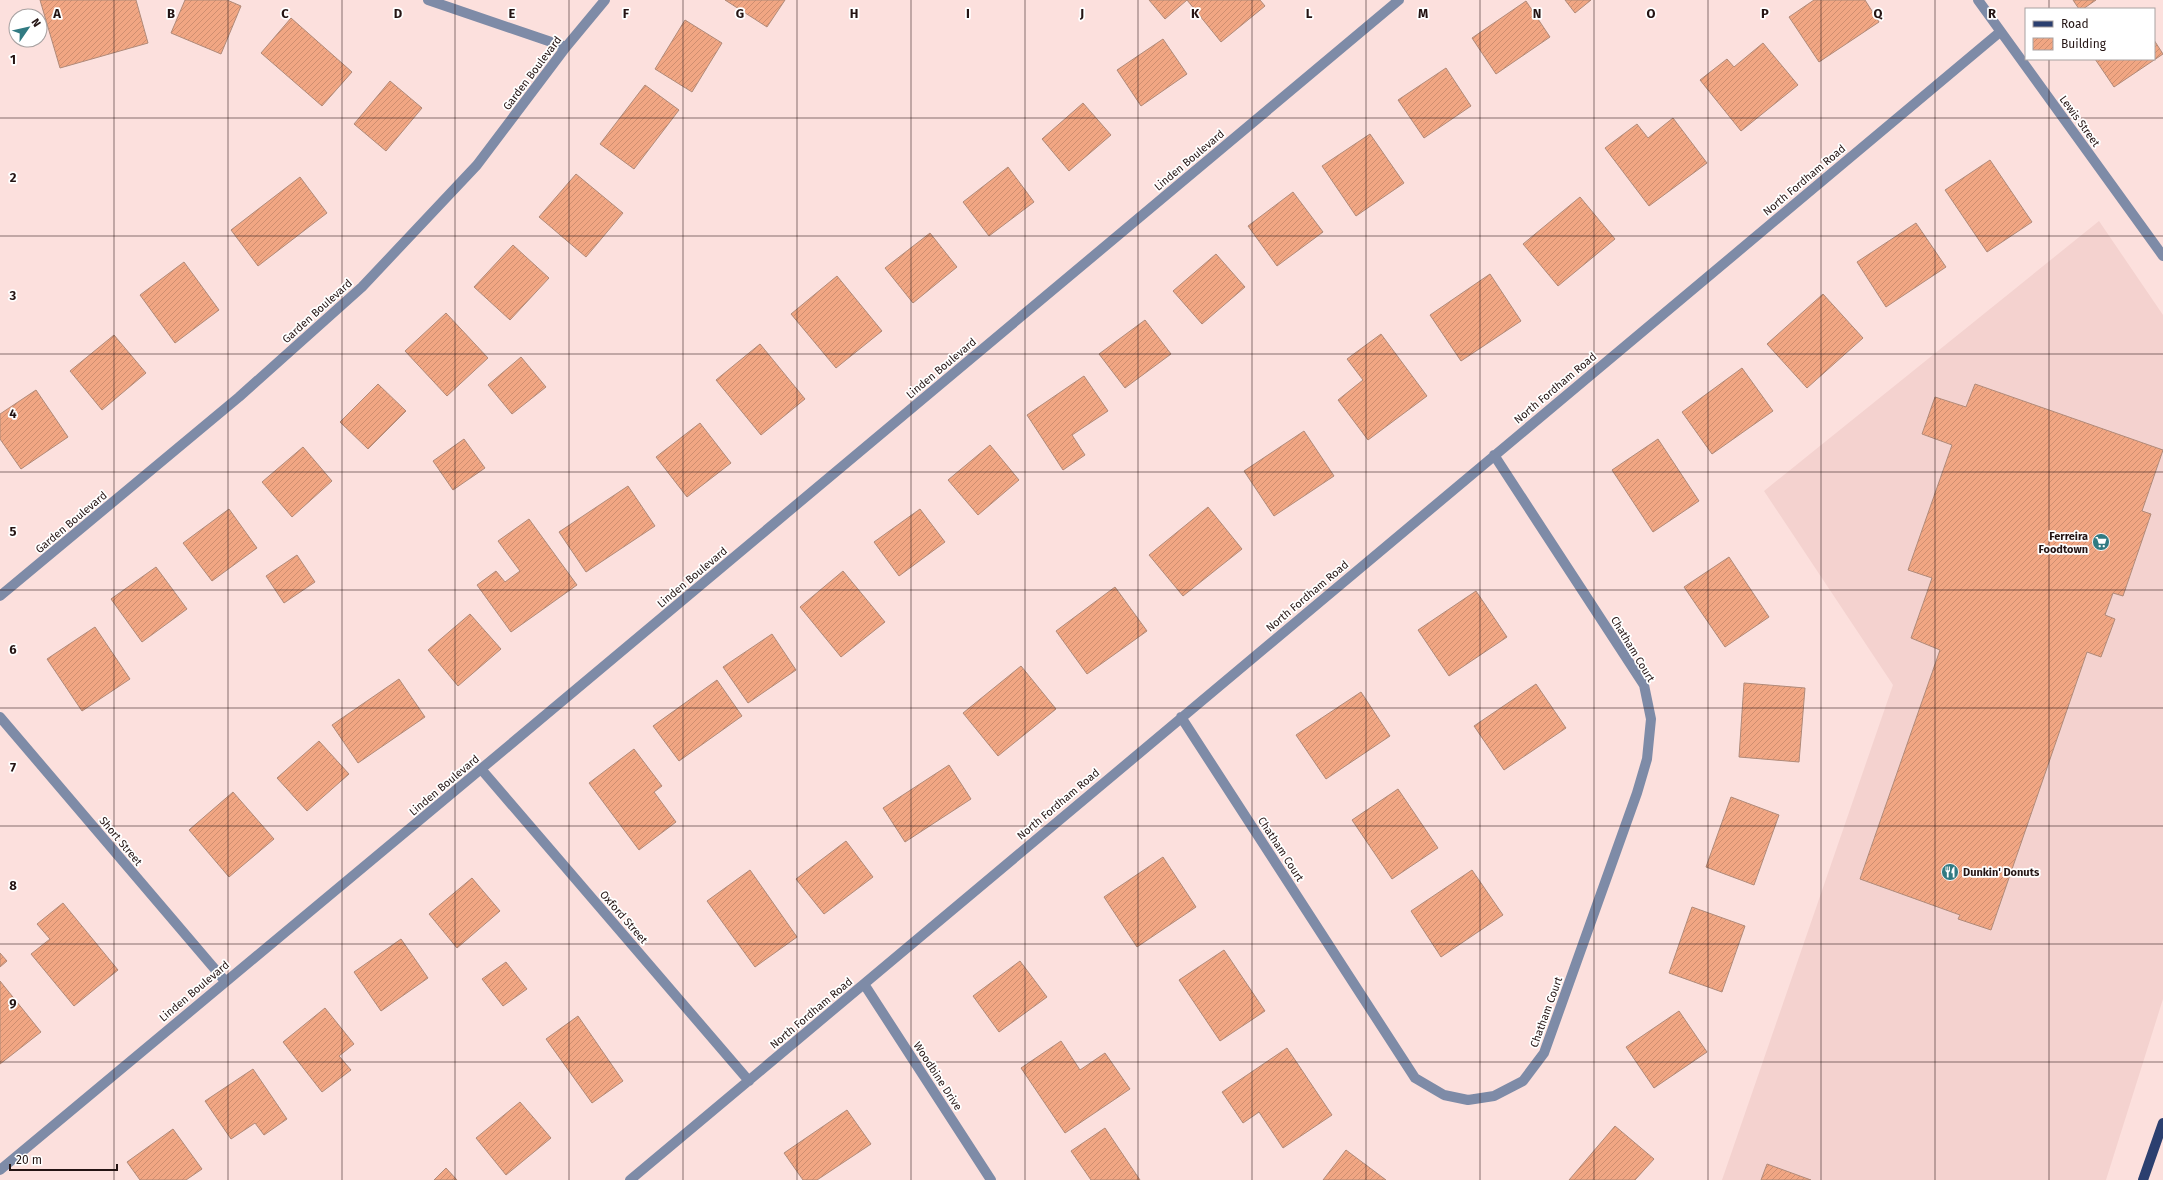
<svg xmlns="http://www.w3.org/2000/svg" width="2163" height="1180" viewBox="0 0 2163 1180" font-family="'Fira Sans',sans-serif">
<style>
.built{fill:#f4d2cf}
.building{fill:url(#building-hatch);stroke:#b08a79}
.lines{fill:none;stroke-linecap:round;stroke-linejoin:round}
.street{stroke:#7e8ba7;stroke-width:10}
.primary{stroke:#2b3f6f;stroke-width:10}
.grid{fill:none;stroke:#241413;stroke-width:1;stroke-opacity:0.55}
.labels{text-anchor:middle;stroke-width:3.5;stroke-linejoin:round;paint-order:stroke}
.street-label{font-size:11px;fill:#241413;stroke:#fff}
.poi-label{font-size:11px;font-weight:bold;fill:#241413;stroke:#fff;text-anchor:end}
.grid-label{font-size:13px;text-anchor:middle;font-weight:bold;fill:#241413;stroke:#fff;stroke-width:3.5;stroke-linejoin:round;paint-order:stroke}
</style>
<defs>
<pattern id="building-hatch" width="6" height="6" patternUnits="userSpaceOnUse"><rect width="6" height="6" fill="#f1a683"/><path d="M-1 1l2-2M0 6l6-6M5 7l2-2" fill="none" stroke="#ce8e70"/></pattern>
</defs>
<rect width="100%" height="100%" fill="#fce0dd"/>
<path class="built" d="M2099,221L2163,315V999L2106,1180H1722L1893,685L1764,491Z"/>
<path class="building" d="M40,0H136L148,43L60,68Z
M185,0H227L241,6L221,54L171,33Z
M725,0H785L767,27Z
M1149,0H1260L1265,6L1221,42L1187,0L1165,19Z
M1565,0H1591L1575,13Z
M1814,0H1865L1879,22L1819,62L1789,17Z
M2073,0H2096L2083,9H2079Z
M1526,1L1550,37L1496,74L1472,38Z
M291,18L352,72L322,106L261,53Z
M685,20L722,43L692,92L655,69Z
M1163,39L1187,74L1141,106L1117,70Z
M2154,40L2163,54L2114,87L2095,59H2154Z
M1763,43L1798,85L1741,131L1700,80L1727,59L1734,67Z
M1446,68L1471,106L1424,138L1398,100Z
M390,81L422,108L386,151L354,124Z
M645,85L679,110L634,169L600,144Z
M1083,103L1111,135L1069,171L1042,139Z
M1673,118L1707,163L1649,206L1605,148L1637,124L1648,138Z
M1370,134L1404,183L1356,216L1322,166Z
M1990,160L2032,222L1987,252L1945,190Z
M1008,167L1034,202L989,236L963,202Z
M576,174L623,213L586,257L539,217Z
M300,177L327,213L258,266L231,230Z
M1293,192L1323,232L1277,266L1248,226Z
M1580,197L1615,239L1558,286L1523,244Z
M1916,223L1946,267L1886,307L1857,262Z
M930,233L957,267L913,303L885,268Z
M513,245L549,278L510,320L474,287Z
M1216,254L1245,287L1202,324L1173,291Z
M184,262L219,310L175,343L140,295Z
M1490,274L1521,321L1461,361L1430,315Z
M837,276L882,331L836,368L791,314Z
M1823,294L1863,338L1807,388L1767,344Z
M446,313L488,358L447,396L405,351Z
M1145,320L1171,354L1125,388L1099,354Z
M1381,334L1427,396L1368,440L1338,400L1363,380L1347,359Z
M114,335L146,373L102,410L70,371Z
M760,344L805,399L761,435L716,380Z
M521,357L546,387L512,414L488,385Z
M1742,368L1773,411L1712,454L1682,412Z
M1084,376L1108,411L1072,435L1085,455L1063,470L1027,415Z
M378,384L406,411L368,449L340,422Z
M1975,384L2163,450L2142,511L2151,514L2123,596L2113,593L2105,615L2115,619L2101,657L2087,652L1991,930L1958,919L1960,915L1860,879L1940,650L1911,638L1932,578L1908,570L1952,445L1922,434L1935,397L1966,407Z
M36,390L68,437L21,469L0,439V414Z
M700,423L731,463L687,497L656,457Z
M1304,431L1334,476L1274,516L1244,471Z
M464,439L485,468L453,490L433,461Z
M1658,439L1699,501L1653,532L1612,470Z
M990,445L1019,480L978,515L948,480Z
M303,447L332,481L292,517L262,482Z
M628,486L655,526L586,572L559,532Z
M1208,507L1242,549L1183,596L1149,555Z
M229,509L257,548L212,581L183,543Z
M920,509L945,542L899,576L874,542Z
M529,519L577,585L511,632L477,585L496,571L505,582L520,571L498,541Z
M297,555L315,582L284,603L266,576Z
M1729,557L1769,617L1725,647L1684,587Z
M156,567L187,609L142,642L111,599Z
M843,571L885,622L841,657L800,607Z
M1115,587L1147,631L1087,674L1056,631Z
M1476,591L1507,637L1449,676L1418,630Z
M470,614L501,649L458,686L428,650Z
M95,627L130,679L82,711L47,659Z
M772,634L796,670L748,703L723,667Z
M1021,666L1056,709L998,756L963,713Z
M399,679L425,717L358,763L332,725Z
M717,680L742,716L679,761L653,726Z
M1744,683L1805,688L1799,762L1739,757Z
M1536,684L1566,728L1504,770L1474,726Z
M1361,692L1390,736L1326,779L1296,735Z
M319,741L349,774L307,811L277,778Z
M634,749L662,786L654,792L676,822L639,850L589,783Z
M949,765L971,799L905,842L883,808Z
M1398,789L1438,848L1392,879L1352,820Z
M233,792L274,839L229,877L189,830Z
M1731,797L1779,815L1754,885L1706,867Z
M846,841L873,877L824,914L796,879Z
M1163,857L1196,907L1137,947L1104,897Z
M750,870L797,937L755,967L707,901Z
M1472,870L1503,915L1441,957L1411,911Z
M472,878L500,911L457,948L429,914Z
M63,903L118,970L74,1006L31,954L50,939L37,924Z
M1692,907L1745,926L1722,992L1669,973Z
M401,939L428,978L381,1011L354,972Z
M1224,950L1265,1011L1220,1041L1179,980Z
M0,953L7,961L0,967Z
M1020,961L1047,997L999,1032L973,996Z
M506,962L527,989L503,1006L482,979Z
M0,981L41,1032L0,1064Z
M325,1008L354,1044L339,1056L351,1070L322,1092L283,1042Z
M1679,1011L1707,1052L1654,1088L1626,1047Z
M578,1016L623,1081L592,1103L546,1039Z
M1061,1041L1080,1070L1105,1053L1130,1089L1065,1133L1021,1068Z
M1287,1048L1332,1115L1283,1148L1259,1112L1243,1123L1222,1092Z
M253,1069L287,1119L264,1135L255,1123L231,1139L205,1101Z
M520,1102L551,1138L506,1175L476,1138Z
M847,1110L871,1144L817,1180H803L784,1153Z
M1615,1126L1654,1159L1635,1180H1569Z
M1105,1128L1140,1180H1091L1071,1151Z
M173,1129L202,1169L186,1180H140L127,1162Z
M1346,1150L1386,1180H1323Z
M1767,1164L1811,1180H1761Z
M446,1168L457,1180H434Z"/>
<g class="lines">
<path class="street" d="M428,0L566,47
M1978,0L2163,256
M0,596L239,397L362,287L477,165L566,47L605,0
M0,717L225,981
M1181,717L1415,1078L1444,1095L1468,1100L1494,1096L1523,1081L1544,1053L1637,793L1647,759L1651,719L1644,685L1494,455
M481,769L749,1081
M864,984L991,1180
M0,1170L481,769L1399,0
M630,1180L2000,32"/>
<path class="primary" d="M2143,1180L2163,1123"/>
</g>
<path class="grid" d="M114,0V1180M228,0V1180M342,0V1180M455,0V1180M569,0V1180M683,0V1180M797,0V1180M911,0V1180M1025,0V1180M1138,0V1180M1252,0V1180M1366,0V1180M1480,0V1180M1594,0V1180M1708,0V1180M1821,0V1180M1935,0V1180M2049,0V9M2049,59V1180M0,118H2163M0,236H2163M0,354H2163M0,472H2163M0,590H2163M0,708H2163M0,826H2163M0,944H2163M0,1062H2163"/>
<defs>
<g id="supermarket-disc" transform="scale(0.9)"><circle r="9.5" fill="#317a82" stroke="#fff"/><path d="M-6-5.5h2.5l.6 2H6L4.5 2H-2.5L-4.4-4H-6ZM-1.5 3.2a1.3 1.3 0 1 0 .1 0ZM3 3.2a1.3 1.3 0 1 0 .1 0Z" fill="#fff"/></g>
<g id="restaurant-disc" transform="scale(0.9)"><circle r="9.5" fill="#317a82" stroke="#fff"/><path d="M-5-6h1v4h1v-4h1v4h1v-4h1v5L-1.5 .5V6h-2V.5L-5-1ZM5-6V6H3V1.5H1.5Q1.5-4 5-6Z" fill="#fff"/></g>
</defs>
<g fill-rule="evenodd">
<use href="#supermarket-disc" x="2101" y="542"/>
<use href="#restaurant-disc" x="1950" y="872"/>
</g>
<g class="labels">
<g class="street-label">
<text transform="translate(532 73) rotate(-53)" y="4">Garden Boulevard</text>
<text transform="translate(2080 121) rotate(54)" y="4">Lewis Street</text>
<text transform="translate(1189 160) rotate(-40)" y="4">Linden Boulevard</text>
<text transform="translate(1804 180) rotate(-40)" y="4">North Fordham Road</text>
<text transform="translate(317 311) rotate(-42)" y="4">Garden Boulevard</text>
<text transform="translate(941 368) rotate(-40)" y="4">Linden Boulevard</text>
<text transform="translate(1555 388) rotate(-40)" y="4">North Fordham Road</text>
<text transform="translate(71 522) rotate(-40)" y="4">Garden Boulevard</text>
<text transform="translate(692 577) rotate(-40)" y="4">Linden Boulevard</text>
<text transform="translate(1307 596) rotate(-40)" y="4">North Fordham Road</text>
<text transform="translate(1633 649) rotate(59)" y="4">Chatham Court</text>
<text transform="translate(444 785) rotate(-40)" y="4">Linden Boulevard</text>
<text transform="translate(1058 804) rotate(-40)" y="4">North Fordham Road</text>
<text transform="translate(121 841) rotate(50)" y="4">Short Street</text>
<text transform="translate(1281 849) rotate(57)" y="4">Chatham Court</text>
<text transform="translate(624 917) rotate(49)" y="4">Oxford Street</text>
<text transform="translate(194 991) rotate(-40)" y="4">Linden Boulevard</text>
<text transform="translate(1546 1012) rotate(-70)" y="4">Chatham Court</text>
<text transform="translate(811 1013) rotate(-40)" y="4">North Fordham Road</text>
<text transform="translate(938 1076) rotate(57)" y="4">Woodbine Drive</text>
</g>
<g class="poi-label">
<text x="2088" y="540">Ferreira<tspan x="2088" dy="13">Foodtown</tspan></text>
<text x="1963" y="876" text-anchor="start">Dunkin' Donuts</text>
</g>
</g>
<g class="grid-label">
<text x="57" y="18">A</text>
<text x="171" y="18">B</text>
<text x="285" y="18">C</text>
<text x="398" y="18">D</text>
<text x="512" y="18">E</text>
<text x="626" y="18">F</text>
<text x="740" y="18">G</text>
<text x="854" y="18">H</text>
<text x="968" y="18">I</text>
<text x="1082" y="18">J</text>
<text x="1195" y="18">K</text>
<text x="1309" y="18">L</text>
<text x="1423" y="18">M</text>
<text x="1537" y="18">N</text>
<text x="1651" y="18">O</text>
<text x="1765" y="18">P</text>
<text x="1878" y="18">Q</text>
<text x="1992" y="18">R</text>
<text x="13" y="64">1</text>
<text x="13" y="182">2</text>
<text x="13" y="300">3</text>
<text x="13" y="418">4</text>
<text x="13" y="536">5</text>
<text x="13" y="654">6</text>
<text x="13" y="772">7</text>
<text x="13" y="890">8</text>
<text x="13" y="1008">9</text>
</g>
<rect x="2025" y="8" width="130" height="52" fill="#ffffff" stroke="#a7a1a1"/>
<rect x="2033" y="21" width="20" height="6" fill="#2b3f6f" stroke="#a7a1a1"/>
<text x="2061" y="28" font-size="12" fill="#241413">Road</text>
<rect x="2033" y="38" width="20" height="12" fill="url(#building-hatch)" stroke="#a7a1a1"/>
<text x="2061" y="48" font-size="12" fill="#241413">Building</text>
<g transform="translate(28 28) rotate(56)"><circle r="19" fill="#ffffff" stroke="#a7a1a1"/>
<path d="M0-3L7 15L0 10L-7 15Z" fill="#317a82"/>
<text y="-6" font-size="11" font-weight="bold" text-anchor="middle" fill="#241413">N</text>
</g>
<path d="M10 1164v6h107v-6" fill="none" stroke="#241413" stroke-width="2"/>
<text x="16" y="1164" font-size="12" fill="#241413" stroke="#ffffff" stroke-width="3" paint-order="stroke">20 m</text>
</svg>
